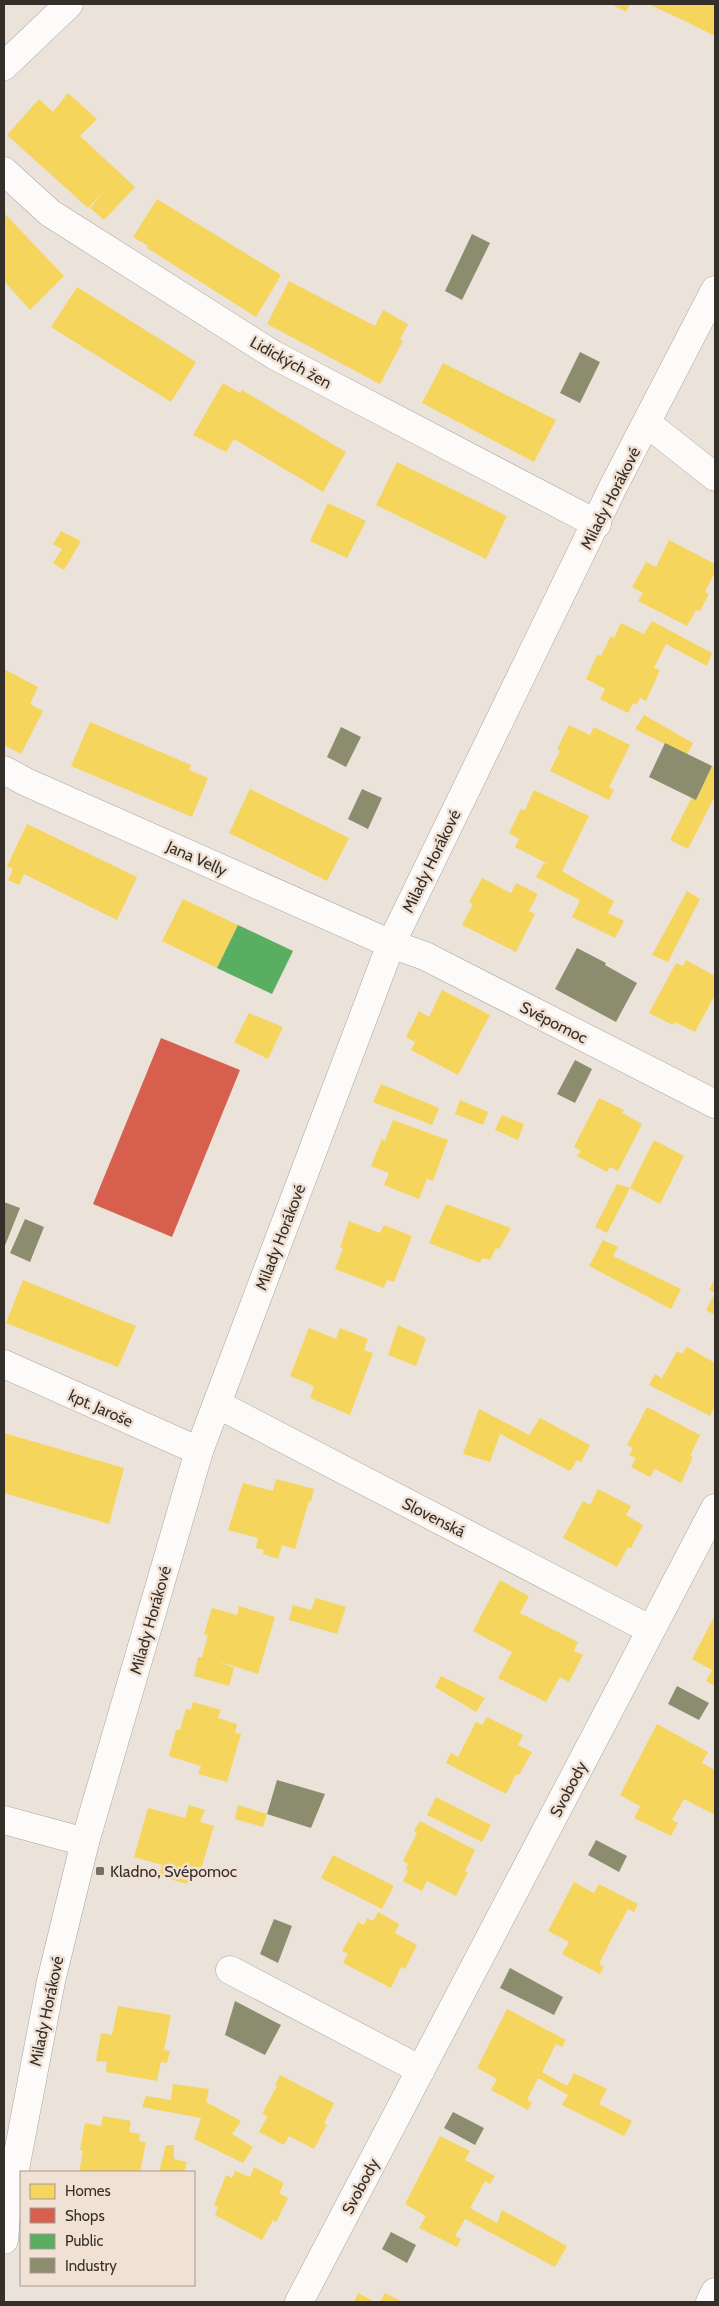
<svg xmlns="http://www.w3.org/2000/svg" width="719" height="2306" viewBox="0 0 719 2306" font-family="Cabin,sans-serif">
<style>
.homes{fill:#f6d55c}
.shops{fill:#d6604d}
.public{fill:#5aae61}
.industry{fill:#8c8c6e}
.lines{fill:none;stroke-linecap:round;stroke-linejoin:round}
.street-casing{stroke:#aca49f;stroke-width:29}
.secondary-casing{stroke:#aca49f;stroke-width:29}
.street{stroke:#fcfbf9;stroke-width:28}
.secondary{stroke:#fcfbf9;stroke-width:28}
.poi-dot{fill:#756e68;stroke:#f1e1d4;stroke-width:2}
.labels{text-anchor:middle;stroke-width:5;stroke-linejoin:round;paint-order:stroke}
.street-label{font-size:16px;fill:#352f2a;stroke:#f1e1d4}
.poi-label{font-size:16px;fill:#352f2a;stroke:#f1e1d4;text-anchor:start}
</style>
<rect width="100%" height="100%" fill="#ebe2da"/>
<path class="homes" d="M611,4H630L626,12Z
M648,4H715V36L685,21Z
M68,93L97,119L80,136L135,187L104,220L90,208L107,188L88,208L7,135L39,99L53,112Z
M157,199L281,275L256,317L147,248L148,246L133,237Z
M4,213L64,276L30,310L4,281Z
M289,281L375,326L383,310L408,324L400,339L403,341L380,384L267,324Z
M77,287L196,362L171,402L51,327Z
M443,363L556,420L534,462L422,403Z
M223,383L240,393L242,390L346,452L323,492L234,439L226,452L193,435Z
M397,462L507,516L486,559L376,505Z
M328,503L366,521L347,558L310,541Z
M61,531L81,541L64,570L53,563L62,549L53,544Z
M669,540L715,564V572L705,592L709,594L700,611L696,610L687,626L638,601L643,593L632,587L646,562L656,567Z
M652,621L712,653L707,666L666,644L654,668L660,670L646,701L640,698L636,705L633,703L628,713L600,699L605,689L586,679L597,655L601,656L611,636L614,638L621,623L644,634Z
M4,669L38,687L30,704L43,711L21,754L4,745Z
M644,715L693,743L687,755L635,729Z
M90,722L191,765L189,770L208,778L192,817L71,766Z
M569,725L590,735L594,727L630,745L609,787L614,790L609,800L550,771L560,751L557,749Z
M712,766L715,768V796L688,849L670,840L692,797L696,800Z
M250,789L349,838L327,881L229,833Z
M534,790L589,816L562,871L614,901L608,913L624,921L615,938L572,917L580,900L536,877L544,863L552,866L515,847L519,839L509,833L521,809L525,810Z
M27,824L137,877L117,920L24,874L19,885L8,880L13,869L7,866Z
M482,878L511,893L516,883L538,894L529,911L535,914L516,952L462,925L473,904L469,902Z
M687,891L700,899L668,962L652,955Z
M183,899L238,925L217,968L162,941Z
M686,960L715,976V995L695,1032L675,1022L673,1025L649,1013L676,963L683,966Z
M442,990L490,1015L458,1075L411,1050L415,1042L406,1037L419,1011L429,1017Z
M249,1013L283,1027L268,1059L234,1042Z
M381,1084L439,1108L432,1125L373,1102Z
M599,1098L624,1110L622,1113L642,1124L618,1171L610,1167L607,1172L577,1156L581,1151L574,1147Z
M460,1100L488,1112L483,1125L455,1114Z
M502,1115L524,1124L518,1140L495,1130Z
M393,1120L448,1140L433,1181L427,1179L419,1199L384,1185L389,1173L371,1166L382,1139L385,1141Z
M654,1140L684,1156L660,1204L630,1188Z
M617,1184L630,1188L607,1233L595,1227Z
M446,1204L511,1228L499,1249L496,1248L490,1260L482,1258L480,1263L429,1243Z
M349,1221L380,1233L384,1225L412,1236L394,1282L387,1280L384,1288L335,1269L343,1248L340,1247Z
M603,1240L618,1247L613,1256L681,1289L671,1309L589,1266Z
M715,1278V1315L706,1310L715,1293L709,1290Z
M23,1280L136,1326L118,1367L6,1323Z
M398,1325L426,1338L416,1366L388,1355Z
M309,1328L336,1339L340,1328L368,1339L364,1350L373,1353L350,1415L310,1398L314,1386L290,1376Z
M687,1347L715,1363V1406L710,1416L649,1385L655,1374L662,1378L677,1351L682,1354Z
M647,1407L700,1435L690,1456L693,1457L681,1483L655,1469L650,1477L631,1467L636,1458L629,1455L633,1448L627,1445Z
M479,1409L529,1435L540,1418L590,1445L581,1462L577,1460L570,1471L500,1434L490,1462L463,1454Z
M4,1433L124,1468L109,1524L4,1493Z
M276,1479L314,1489L311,1501H309L295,1549L282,1545L278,1559L263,1554L264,1550L256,1548L258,1538L228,1530L243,1483L273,1491Z
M598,1489L631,1506L626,1515L643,1525L631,1548L628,1547L617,1567L563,1538L583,1501L590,1505Z
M500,1580L529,1596L520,1613L578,1642L574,1651L583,1655L569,1682L560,1677L546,1702L498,1678L512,1652L473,1631Z
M316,1598L346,1607L337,1634L289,1620L293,1605L311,1610Z
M239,1606L275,1617L258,1674L217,1661L234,1668L229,1686L194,1676L198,1657H202L208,1635L204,1634L212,1608L237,1615Z
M715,1615V1686L706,1681L712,1670L692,1659Z
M441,1676L485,1698L476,1712L435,1687Z
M193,1702L221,1710L218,1718L237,1724L235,1733L241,1734L227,1782L198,1774L201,1766L169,1756L176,1730H180L186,1709L191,1710Z
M487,1717L523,1735L518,1745L532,1752L519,1775L516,1774L506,1794L446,1763L451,1753L458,1757L476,1722L482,1725Z
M657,1724L708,1752L702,1763L715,1770V1815L684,1799L672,1820L678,1823L671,1836L634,1818L640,1806L620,1795Z
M436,1797L491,1825L482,1842L427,1815Z
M189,1805L205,1810L200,1822L214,1826L199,1876L190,1873L187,1884L159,1876L162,1865L134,1857L148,1808L185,1818Z
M238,1805L267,1814L263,1827L235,1819Z
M420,1821L475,1850L465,1871L468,1872L456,1896L427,1881L422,1891L403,1881L408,1871L406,1870L408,1864L403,1861L417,1833L414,1831Z
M333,1855L394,1886L382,1909L321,1878Z
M574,1882L594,1893L599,1884L638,1904L634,1912L628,1909L613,1936L599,1964L604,1967L600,1974L562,1954L569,1942L548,1931Z
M378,1912L399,1924L395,1933L417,1945L405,1969L401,1967L391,1988L343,1963L348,1954L342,1951L358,1922L364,1925L367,1918L373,1921Z
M118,2006L171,2015L164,2050L170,2051L167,2063L161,2062L157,2081L106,2072L107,2062L96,2061L101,2033L112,2035Z
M507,2009L566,2040L562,2047L556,2044L542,2072L567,2086L574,2073L607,2089L599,2104L632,2121L624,2136L562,2105L568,2095L538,2078L527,2100L532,2103L528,2110L491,2090L497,2079L477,2068Z
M280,2075L334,2103L324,2124L327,2125L314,2149L289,2136L284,2145L259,2132L268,2116L262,2114L277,2086L275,2085Z
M173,2084L209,2089L206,2102L241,2121L232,2134L253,2147L243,2163L194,2139L201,2118L142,2107L146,2096L171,2100Z
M103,2116L131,2121L129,2132L140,2134L139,2141L146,2142L140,2172H79L83,2151L80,2150L85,2123L101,2126Z
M440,2136L470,2151L465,2160L495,2176L490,2184L485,2181L470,2208L497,2223L502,2210L567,2246L555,2267L465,2219L455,2236L461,2239L457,2247L419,2228L426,2216L405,2204Z
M166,2145H174V2159L187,2162L184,2172H159Z
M254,2167L284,2183L279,2193L288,2198L276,2222L273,2220L262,2240L215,2215L218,2207L214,2205L226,2175L232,2178L235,2171L250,2177Z
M358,2293L375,2302H354Z
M385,2293L403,2302H380Z"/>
<path class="shops" d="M161,1038L240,1070L172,1237L93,1204Z"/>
<path class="public" d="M238,925L293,951L272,994L217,968Z"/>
<path class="industry" d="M472,234L490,243L462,300L445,291Z
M580,352L600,362L580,403L560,393Z
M341,727L361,737L346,767L327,757Z
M665,743L712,766L696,800L649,777Z
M362,789L382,798L368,829L348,819Z
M577,948L606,963L605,965L637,983L616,1022L555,989Z
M575,1060L592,1069L575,1103L557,1094Z
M4,1202L20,1208L4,1248Z
M25,1219L44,1227L30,1262L10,1253Z
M677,1686L709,1703L699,1720L668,1704Z
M277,1780L325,1794L311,1828L267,1814Z
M596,1840L627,1856L619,1872L588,1855Z
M274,1919L292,1926L278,1963L260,1954Z
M510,1968L563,1997L554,2015L500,1988Z
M235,2001L281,2025L265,2055L225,2035Z
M453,2112L484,2128L475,2145L444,2128Z
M391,2232L416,2245L407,2263L382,2249Z"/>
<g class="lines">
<g class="street-casing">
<path id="street" d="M4,66L69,4
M4,171L50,213L274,355L597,524
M648,424L715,477
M4,770L26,782L391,944L425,956L715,1104
M4,1364L199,1451
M217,1404L651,1630
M4,1820L85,1842
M230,1970L421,2070
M299,2302L715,1508
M710,2302L715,2292"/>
</g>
<g class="secondary-casing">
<path id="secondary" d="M4,2240L6,2216L51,1981L85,1842L199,1451L391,944L613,487L715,290"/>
</g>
<use href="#street" class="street"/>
<use href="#secondary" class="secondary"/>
</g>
<rect class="poi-dot" x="95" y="1866" width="10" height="10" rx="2.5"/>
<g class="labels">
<g class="street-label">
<text transform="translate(291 362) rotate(29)" y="6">Lidických žen</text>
<text transform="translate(610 498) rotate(-63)" y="6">Milady Horákové</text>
<text transform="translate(197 858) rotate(24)" y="6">Jana Velly</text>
<text transform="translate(431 861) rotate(-64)" y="6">Milady Horákové</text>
<text transform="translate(554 1022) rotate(27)" y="6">Svépomoc</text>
<text transform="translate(280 1237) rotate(-69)" y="6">Milady Horákové</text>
<text transform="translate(101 1408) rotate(24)" y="6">kpt. Jaroše</text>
<text transform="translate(434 1517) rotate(27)" y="6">Slovenská</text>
<text transform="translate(150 1620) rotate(-74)" y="6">Milady Horákové</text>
<text transform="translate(568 1789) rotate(-62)" y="6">Svobody</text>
<text transform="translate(46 2011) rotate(-78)" y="6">Milady Horákové</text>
<text transform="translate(360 2186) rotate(-62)" y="6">Svobody</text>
</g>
<g class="poi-label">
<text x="110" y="1877">Kladno, Svépomoc</text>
</g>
</g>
<rect width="719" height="2306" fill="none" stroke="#352f2a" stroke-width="10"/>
<rect x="20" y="2171" width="175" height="115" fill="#f1e1d4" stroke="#a69a90"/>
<rect x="30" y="2184" width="25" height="15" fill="#f6d55c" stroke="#a69a90"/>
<text x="65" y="2196" font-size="15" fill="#352f2a">Homes</text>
<rect x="30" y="2208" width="25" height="15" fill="#d6604d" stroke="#a69a90"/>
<text x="65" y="2221" font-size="15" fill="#352f2a">Shops</text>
<rect x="30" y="2234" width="25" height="15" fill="#5aae61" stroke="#a69a90"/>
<text x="65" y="2246" font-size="15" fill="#352f2a">Public</text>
<rect x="30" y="2258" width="25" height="15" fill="#8c8c6e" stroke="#a69a90"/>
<text x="65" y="2271" font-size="15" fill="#352f2a">Industry</text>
</svg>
